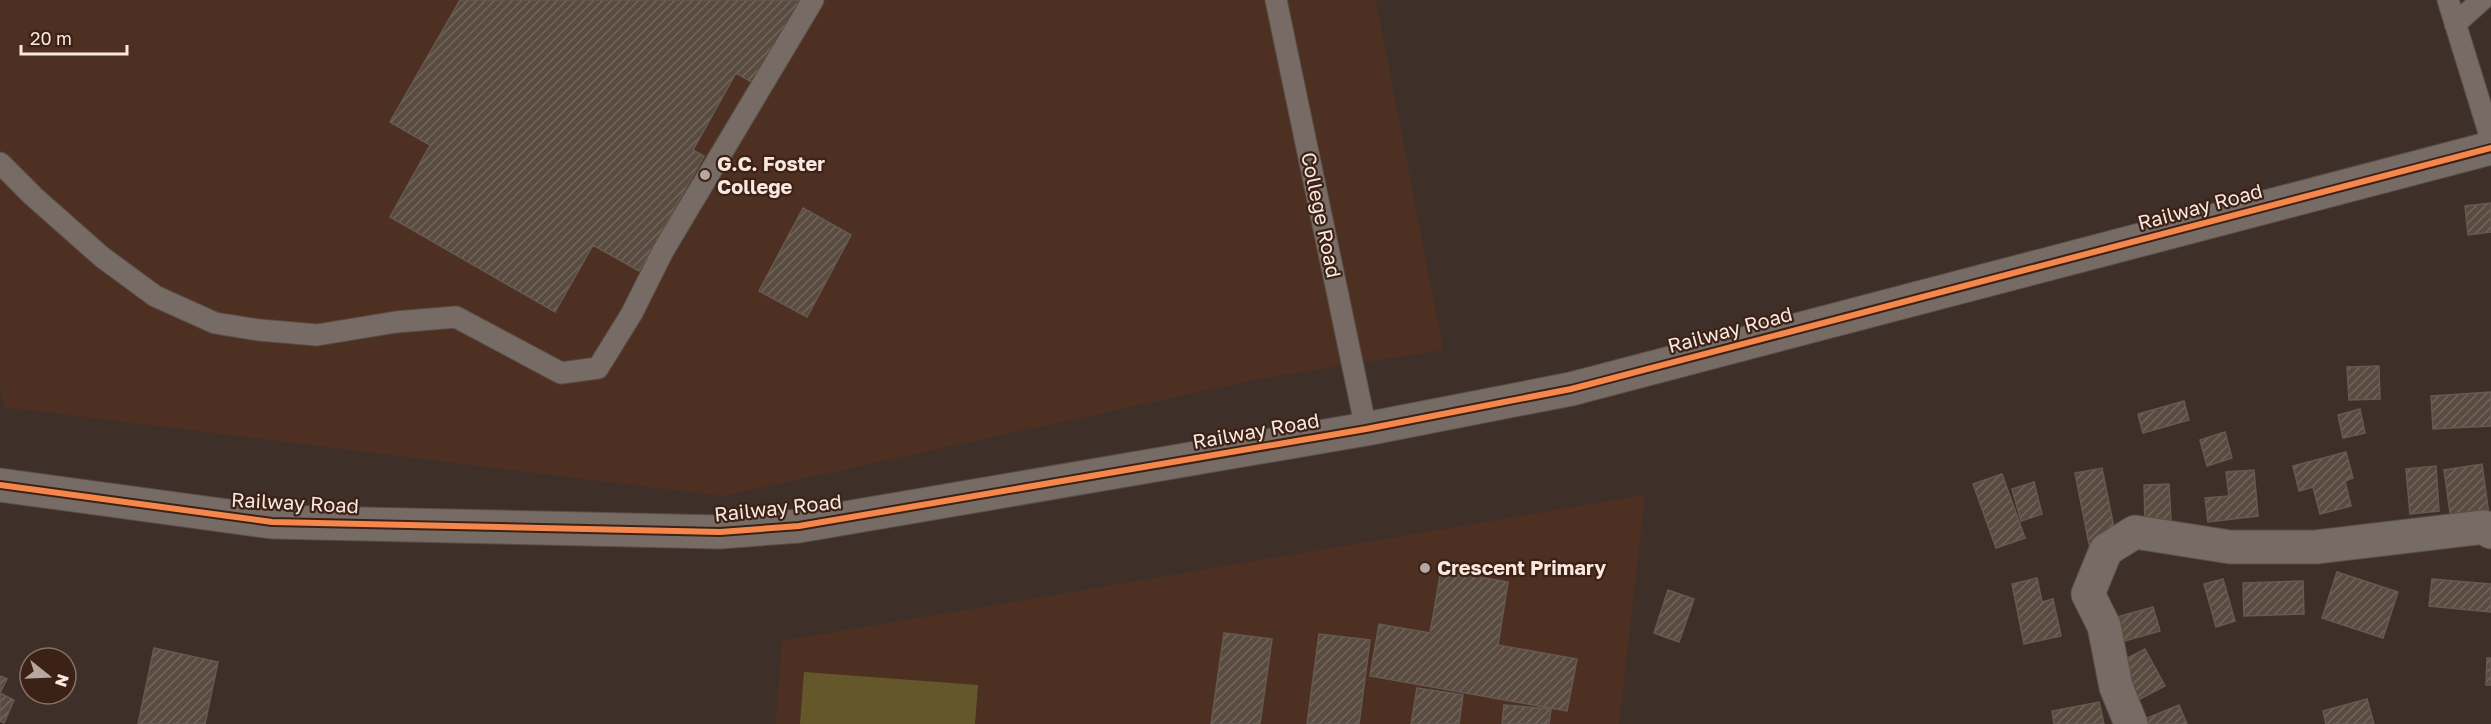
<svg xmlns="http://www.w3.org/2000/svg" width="2491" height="724" viewBox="0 0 2491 724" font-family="'Golos Text',sans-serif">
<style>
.built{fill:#4e3022}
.pitch{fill:#64582b}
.building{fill:url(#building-hatch);stroke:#655a52;stroke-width:1.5}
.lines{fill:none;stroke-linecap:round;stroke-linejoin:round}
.lane-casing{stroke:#5b4e48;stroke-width:23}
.street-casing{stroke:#5b4e48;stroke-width:35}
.lane{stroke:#766c65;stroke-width:21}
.street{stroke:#766c65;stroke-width:33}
.cycleway-casing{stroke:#3c2216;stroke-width:10}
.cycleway{stroke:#f5874c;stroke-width:6}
.poi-dot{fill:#b8a7a0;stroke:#3c2216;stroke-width:2}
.labels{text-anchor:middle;stroke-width:4.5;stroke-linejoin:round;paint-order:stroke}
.poi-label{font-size:20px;font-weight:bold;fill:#f9e7e0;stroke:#3c2216;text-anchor:start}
.street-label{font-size:20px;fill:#f9e7e0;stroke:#3c2216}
</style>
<defs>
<pattern id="building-hatch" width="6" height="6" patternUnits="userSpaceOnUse" patternTransform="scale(1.5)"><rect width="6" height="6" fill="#594b40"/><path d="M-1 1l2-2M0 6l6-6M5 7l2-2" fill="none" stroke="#72655b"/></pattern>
</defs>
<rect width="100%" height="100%" fill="#3e3029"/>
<path class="built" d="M0,0H1376L1443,350L1258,379L723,496L4,407L0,385Z
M1645,495L1619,724H776L782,641Z"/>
<path class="pitch" d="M804,672L978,685L975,724H800Z"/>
<path class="building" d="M460,0H803L755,84L736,73L693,150L704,156L639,271L593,245L555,312L390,217L430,145L390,122Z
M2491,203V232L2468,235L2465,206Z
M803,208L851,235L807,317L759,291Z
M2379,366L2380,399L2349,400L2347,367Z
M2491,392V426L2433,429L2431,396Z
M2184,401L2189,420L2143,433L2138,414Z
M2360,409L2365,433L2343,438L2338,415Z
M2225,432L2232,458L2207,466L2200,440Z
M2346,452L2353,478L2345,481L2351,506L2320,514L2313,487L2299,491L2293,466Z
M2482,464L2489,515L2451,520L2444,470Z
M2436,466L2439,511L2410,514L2406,469Z
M2102,468L2116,538L2089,544L2075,473Z
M2254,470L2258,516L2208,522L2205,498L2229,496L2226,472Z
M2002,474L2025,538L1996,548L1973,484Z
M2034,482L2042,514L2021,521L2012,489Z
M2169,484L2171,521L2145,522L2144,485Z
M1441,570L1508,582L1498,645L1577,659L1567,711L1370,676L1379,624L1430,633Z
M2337,572L2398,592L2383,638L2322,618Z
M2037,578L2042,602L2053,599L2061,636L2024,644L2012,584Z
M2223,579L2235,621L2216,627L2204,584Z
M2432,579L2491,584V612L2429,606Z
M2303,581L2304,614L2244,616L2243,583Z
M1668,590L1694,599L1679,642L1654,633Z
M2153,607L2160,631L2117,643L2110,619Z
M1224,633L1272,639L1260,724H1211Z
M1319,634L1370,640L1359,724H1307Z
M154,648L218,662L205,724H138Z
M2145,649L2165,686L2138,700L2118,663Z
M2487,658H2491V685H2486Z
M0,676L7,679L0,693L14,700L4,723L0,721Z
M1417,688L1463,695L1459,724H1411Z
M2367,699L2374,724H2326L2323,711Z
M2099,702L2104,724H2054L2052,711Z
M1504,705L1551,709L1549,724H1502Z
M2179,705L2187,724H2147L2145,719Z"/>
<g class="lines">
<g class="lane-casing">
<path id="lane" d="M1276,0L1366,429
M2448,0L2491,139
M2455,24L2482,0
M0,163L33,196L102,257L155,296L215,323L259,330L317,335L396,322L456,317L561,373L598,368L632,313L663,251L813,0"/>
</g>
<g class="street-casing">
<path id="street" d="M0,485L272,522L720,532L799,526L1366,429L1571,389L2491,148
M2131,724L2116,687L2104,626L2088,594L2106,550L2135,532L2230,547H2316L2484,527L2491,532"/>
</g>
<use href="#lane" class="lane"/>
<use href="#street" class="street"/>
<g class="cycleway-casing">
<path id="cycleway" d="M0,485L272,522L720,532L799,526L1366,429L1571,389L2491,148"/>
</g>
<use href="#cycleway" class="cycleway"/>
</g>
<g class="poi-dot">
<circle cx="705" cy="175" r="6"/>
<circle cx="1425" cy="568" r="6"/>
</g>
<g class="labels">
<g class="poi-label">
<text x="717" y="171">G.C. Foster<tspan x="717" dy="23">College</tspan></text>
<text x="1437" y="575">Crescent Primary</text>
</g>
<g class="street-label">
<text transform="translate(2200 207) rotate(-15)" y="7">Railway Road</text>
<text transform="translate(1321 215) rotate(78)" y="7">College Road</text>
<text transform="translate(1730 330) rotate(-15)" y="7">Railway Road</text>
<text transform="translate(1256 431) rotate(-10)" y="7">Railway Road</text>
<text transform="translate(295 503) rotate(3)" y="7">Railway Road</text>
<text transform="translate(778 508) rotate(-6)" y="7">Railway Road</text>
</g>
</g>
<g transform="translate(48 676) rotate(108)"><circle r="28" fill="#3c2216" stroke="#887167" stroke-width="1.5"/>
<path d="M0-4.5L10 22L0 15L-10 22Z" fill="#b8a7a0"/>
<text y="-9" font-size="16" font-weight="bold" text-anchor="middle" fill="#f9e7e0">N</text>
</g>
<path d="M21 45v9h106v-9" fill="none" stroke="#f9e7e0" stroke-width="3"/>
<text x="30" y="45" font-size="18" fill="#f9e7e0" stroke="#3c2216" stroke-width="4.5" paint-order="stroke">20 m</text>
</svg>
